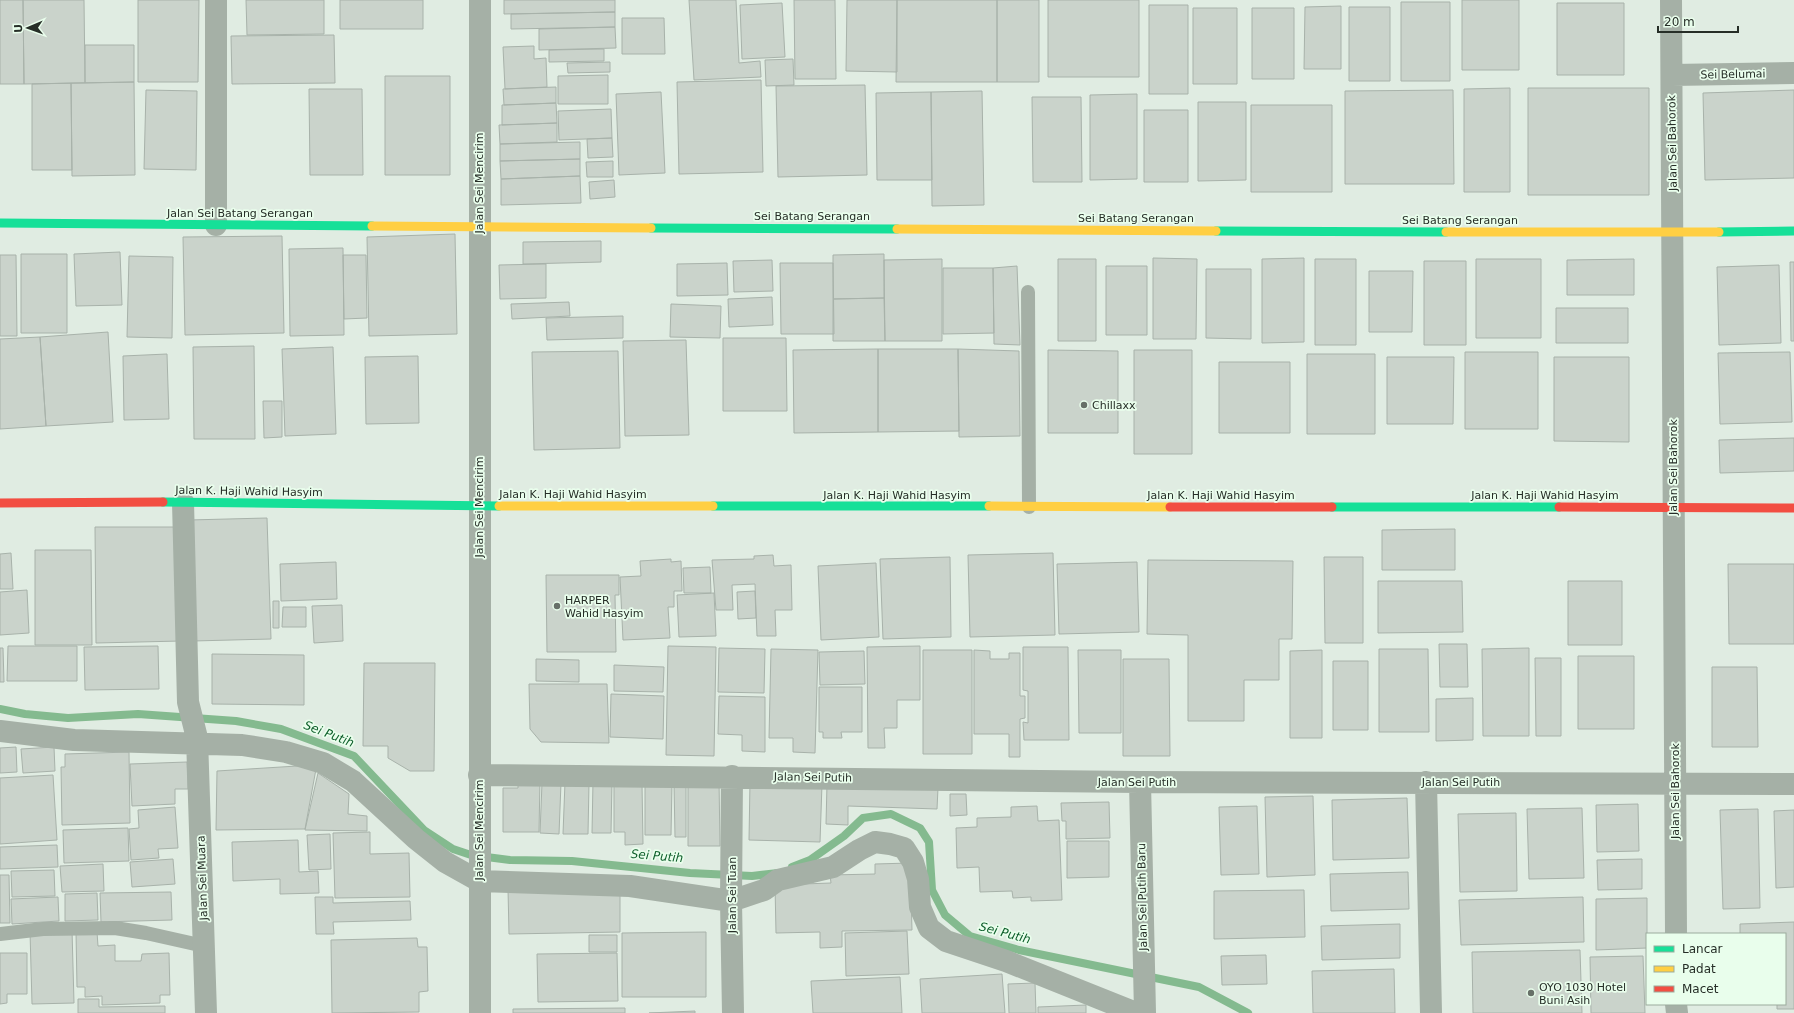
<svg xmlns="http://www.w3.org/2000/svg" width="1794" height="1013" viewBox="0 0 1794 1013" font-family="'DejaVu Sans',sans-serif">
<style>
.lines{fill:none;stroke-linecap:round;stroke-linejoin:round}
.stream{stroke:#84ba8f;stroke-width:8}
.building{fill:#cad3cb;stroke:#a8b2aa}
.lane{stroke:#a5b0a6;stroke-width:14}
.street{stroke:#a5b0a6;stroke-width:22}
.fast{stroke:#16e098;stroke-width:9}
.slow{stroke:#ffcf43;stroke-width:9}
.jam{stroke:#f24e42;stroke-width:9}
.poi-dot{fill:#677068;stroke:#e9feec;stroke-width:1.5}
.labels{text-anchor:middle;stroke-width:3.5;stroke-linejoin:round;paint-order:stroke}
.street-label{font-size:11px;fill:#262e27;stroke:#e9feec}
.poi-label{font-size:11px;fill:#262e27;stroke:#e9feec;text-anchor:start}
.water-label{font-size:12px;font-style:italic;fill:#0e5f2b;stroke:#e9feec}
</style>
<rect width="100%" height="100%" fill="#e0ece2"/>
<g class="lines">
<path class="stream" d="M0,709L25,714L68,718L138,714L236,721L281,729L354,756L424,830L453,849L471,855L510,860L572,861L690,873L752,876L778,873
M792,867L810,860L844,836L863,818L891,814L920,828L929,842L932,890L945,915L970,936L1019,950L1199,987L1248,1013"/>
</g>
<path class="building" d="M0,0H23L24,84H0Z
M23,0H84L85,83L24,84Z
M138,0H199L198,82H138Z
M246,0H324V34L247,35Z
M340,0H423V29H340Z
M504,0H615V12L504,14Z
M689,0H736L739,63L760,61L761,77L694,80Z
M794,0H835L836,79H795Z
M847,0H897V72L846,71Z
M897,0H997V82H896Z
M997,0H1039V82H997Z
M1048,0H1139V77H1048Z
M1462,0H1519V70H1462Z
M1401,2H1450V81H1401Z
M782,3L785,57L742,59L740,5Z
M1557,3H1624V75H1557Z
M1149,5H1188V94H1149Z
M1341,6V69H1304L1305,7Z
M1349,7H1390V81H1349Z
M1193,8H1237V84H1193Z
M1252,8H1294V79H1252Z
M615,12V27L511,29V14Z
M622,18H664L665,54H622Z
M615,27L616,48L539,50V29Z
M334,35L335,83L232,84L231,36Z
M85,45H134V82L85,83Z
M534,46V59L546,58L547,87L505,89L503,47Z
M604,49V61L549,62V50Z
M793,59L794,85L766,86L765,60Z
M610,62V72L568,73L567,63Z
M608,75V104H558V76Z
M385,76H450V175H385Z
M761,80L763,172L679,174L677,82Z
M134,82L135,175L72,176L71,83Z
M71,83L72,170H32V84Z
M865,85L867,175L778,177L776,86Z
M556,87V103L504,105L503,89Z
M1510,88V192H1464V89Z
M1528,88H1649V195H1528Z
M309,89H362L363,175H310Z
M146,90L197,91L196,170L144,169Z
M1453,90L1454,184H1345V91Z
M1794,90V178L1705,180L1703,93Z
M982,91L984,205L932,206L931,92Z
M661,92L665,173L619,175L616,94Z
M931,92L932,180H877L876,93Z
M1137,94V179L1090,180V95Z
M1032,97H1081L1082,182H1033Z
M1198,102H1246V180L1198,181Z
M556,103L557,123L502,125V105Z
M1251,105H1332V192H1251Z
M611,109L612,138L559,140L558,111Z
M1144,110H1188V182H1144Z
M557,123V142L500,144L499,125Z
M612,138L613,157L588,158L587,139Z
M580,142V159L500,161V144Z
M580,159V176L501,179L500,161Z
M613,161V177H587L586,162Z
M580,176L581,203L501,205V179Z
M614,180L615,197L590,199L589,182Z
M455,234L457,334L369,336L367,237Z
M282,236L284,333L185,335L183,237Z
M601,241V262L523,264V242Z
M343,248L344,335L290,336L289,249Z
M120,252L122,305L76,306L74,254Z
M21,254H67V333H21Z
M884,254V298L833,299V255Z
M0,255H16L17,336H0Z
M343,255H366L367,318L344,319Z
M129,256L173,257L172,338L127,337Z
M1153,258L1197,259L1196,339H1153Z
M1304,258V342L1262,343V259Z
M942,259V341H885L884,260Z
M1058,259H1096V341H1058Z
M1315,259H1356V345H1315Z
M1476,259H1541V338H1476Z
M1634,259V295H1567V260Z
M772,260L773,291L734,292L733,261Z
M1424,261H1466V345H1424Z
M1790,262H1794V341H1791Z
M727,263L728,295L677,296V264Z
M780,263H833L834,334H781Z
M546,264V298L500,299L499,265Z
M1779,265L1781,343L1719,345L1717,267Z
M1017,266L1020,345L994,344L993,268Z
M1106,266H1147V335H1106Z
M943,268H993L994,333L943,334Z
M1206,269H1251V339L1206,338Z
M1369,271H1413L1412,332H1369Z
M772,297L773,325L729,327L728,299Z
M884,298L885,341H833V299Z
M569,302L570,316L512,319L511,304Z
M671,304L721,306L720,338L670,337Z
M1556,308H1628V343H1556Z
M623,316V338L547,340L546,318Z
M108,332L113,422L46,426L40,337Z
M40,337L46,426L0,429V339Z
M723,338H786L787,411H723Z
M686,340L689,435L625,436L623,341Z
M254,346L255,439H194L193,347Z
M333,347L336,434L285,436L282,349Z
M878,349V432L794,433L793,350Z
M878,349H958L959,431L878,432Z
M958,349L1019,351L1020,436L959,437Z
M1048,350L1118,351V433H1048Z
M1134,350H1192V454H1134Z
M618,351L620,448L534,450L532,352Z
M1465,352H1538V429H1465Z
M1790,352L1792,422L1720,424L1718,353Z
M167,354L169,419L124,420L123,356Z
M1307,354H1375V434H1307Z
M418,356L419,423L366,424L365,357Z
M1387,357H1454L1453,424H1387Z
M1554,357H1629V442L1554,441Z
M1219,362H1290V433H1219Z
M263,401H282V437L264,438Z
M1794,438V471L1720,473L1719,440Z
M267,518L271,639L193,641L189,520Z
M95,527H180L181,641L96,643Z
M1455,529V570H1382V530Z
M35,550H91L92,645H35Z
M11,553L13,589H0V554Z
M1053,553L1055,635L970,637L968,555Z
M773,555L774,566L791,565L792,610H775L776,636H757L755,584L732,585L733,610H716L712,560L754,559V556Z
M950,557L951,637L883,639L880,559Z
M1324,557H1363V643H1325Z
M671,559V562L681,561L682,591H674V607H668L670,638L623,640L620,577L641,576L640,561Z
M1148,560L1293,561L1292,639H1279V680H1244V721H1188V635L1147,634Z
M336,562L337,599L281,601L280,564Z
M1137,562L1139,632L1059,634L1057,564Z
M876,563L879,637L821,640L818,566Z
M1728,564H1794V644H1729Z
M710,567L711,593H684L683,568Z
M546,575H619V595H615L616,652H547Z
M1378,581H1462L1463,632L1378,633Z
M1568,581H1622V645H1568Z
M27,590L29,633L0,635V592Z
M755,591L756,618L738,619L737,592Z
M714,593L716,636L679,637L677,595Z
M273,601H279V628H273Z
M342,605L343,641L314,643L312,606Z
M283,607H306V627H282Z
M1439,644H1467L1468,687H1440Z
M8,646H77V681H7Z
M158,646L159,689L85,690L84,647Z
M668,646L716,647L714,756L666,755Z
M920,646V700H897V728H884L885,748H868L867,647Z
M1023,647H1068L1069,740H1024L1023,722L1028,723V691L1023,690Z
M0,648H3L4,682H0Z
M719,648L765,649L764,693L718,692Z
M1529,648V736H1483L1482,649Z
M771,649L818,650L815,753L793,752V738H769Z
M1379,649H1428L1429,732H1379Z
M923,650H972V754H923Z
M974,650L990,651V659H1009V653H1020V696H1025V718L1020,719V757H1009V734H974Z
M1078,650H1121V733H1079Z
M1322,650V738H1290V651Z
M864,651L865,684L820,685L819,652Z
M212,654L304,655V705L212,704Z
M1578,656H1634V729H1578Z
M1535,658H1561V736H1536Z
M536,659L579,660V682L536,681Z
M1123,659H1169L1170,756H1123Z
M1333,661H1368V730H1333Z
M364,663H435L434,771H410L388,758V746H363Z
M614,665L664,667L663,692L614,691Z
M1712,667H1757L1758,747H1712Z
M529,684H607L609,743L541,742L530,729Z
M819,687H862V732H841L842,738H823V732H819Z
M611,694L664,696L663,739L610,737Z
M719,696L765,697V752L742,751V735L718,734Z
M1473,698V740L1436,741V699Z
M16,747L17,772L0,773V748Z
M54,747L55,771L23,773L21,749Z
M129,752L130,823L62,825L61,767H65V754Z
M187,762L188,789H175V804L132,806L130,764Z
M297,766L316,769L305,829L216,830L217,771Z
M318,773L349,794L348,814L367,816V831L305,830Z
M53,775L57,840L0,844V778Z
M518,779H540L539,832H503V788H518Z
M719,780L720,846H688V781Z
M593,781H612L611,833H592Z
M565,782L589,783L588,834H563Z
M750,782L822,784L820,842L749,840Z
M542,783H561L559,834L540,833Z
M645,783H672L671,835H645Z
M674,783H686V837H675Z
M614,784H642L643,844L625,845V832H614Z
M827,784L938,788L937,809L848,806V825L826,824Z
M950,794H966L967,815L950,816Z
M1313,796L1315,875L1267,877L1265,797Z
M1407,798L1409,858L1333,860L1332,800Z
M1109,802L1110,838L1066,839V821H1062L1061,803Z
M1638,804L1639,851L1597,852L1596,805Z
M1037,806L1038,821L1059,820L1062,900L1031,901V897L1013,898L1012,891L980,892L979,867L957,868L956,828L977,827V818L1011,817V807Z
M1257,806L1259,874L1221,875L1219,807Z
M175,807L178,848L158,849L159,858L131,860L129,829L139,828L138,810Z
M1582,808L1584,878L1529,879L1527,809Z
M1758,809L1760,908L1723,909L1720,810Z
M1794,810V887L1776,888L1774,811Z
M1516,813L1517,891L1460,892L1458,814Z
M128,828L129,861L64,863L63,830Z
M370,832V854L409,853L410,897L335,898L333,833Z
M330,834L331,869L309,870L307,835Z
M298,840L299,872L318,871L319,893L280,894V879L233,881L232,842Z
M1067,841H1109V877L1067,878Z
M57,845L58,867L0,869V847Z
M173,859L175,884L132,887L130,862Z
M1642,859V889L1598,890L1597,860Z
M910,863L912,930L842,931V947L820,948V932L776,933L775,885L831,883L830,875L875,874V864Z
M103,864L104,891L62,892L60,866Z
M54,870L55,896L12,897L11,871Z
M1408,872L1409,909L1331,911L1330,874Z
M0,875H9L10,923H0Z
M620,887V932L509,934L508,889Z
M1304,890L1305,937L1214,939V891Z
M171,892L172,920L101,922L100,893Z
M97,893L98,920L65,921V894Z
M58,897L59,921L12,924L11,899Z
M315,897H333V903L410,901L411,920L333,922L334,934H316Z
M1583,897L1584,942L1461,945L1459,900Z
M1647,898V948L1596,950V899Z
M1794,922V1009H1777V1004H1785V934H1740V924Z
M1400,924V958L1322,960L1321,926Z
M72,930L74,1003L32,1004L30,931Z
M907,931L909,974L846,976L845,933Z
M76,932H97L98,946L115,945V961H141L142,954L169,953L170,995H160V1003L102,1005V996L85,997V987H77Z
M706,932V997H622V933Z
M589,935H617V952H589Z
M417,938L418,947H427L428,991L419,992V1012L332,1013L331,940Z
M1580,950L1582,1013H1473L1472,952Z
M0,953H27V994H7V1003L0,1004Z
M617,953L618,1001L538,1002L537,954Z
M1266,955L1267,984L1222,985L1221,956Z
M1643,956L1645,1013H1591L1590,957Z
M1394,969L1395,1013H1313L1312,971Z
M1002,974L1005,1013H922L920,979Z
M900,977L902,1013H813L811,981Z
M1035,983L1036,1013H1009L1008,984Z
M78,999H99V1007L165,1006V1013H78Z
M1086,1005V1013H1038V1007Z
M625,1008V1013H513V1009Z
M695,1011V1013H649Z"/>
<g class="lines">
<path class="lane" d="M1028,292L1029,507
M0,934L43,929L115,928L146,933L204,946"/>
<path class="street" d="M1671,0L1676,934
M1672,75L1794,73
M216,225V0
M183,502L188,702L197,738L206,1013
M0,731L74,740L242,745L286,752L323,763L353,781L416,839L445,862L479,881L630,886L731,901L764,890L778,880L833,867L859,850L875,842L890,844L904,848L913,862L918,879L920,907L929,928L946,941L1006,961L1136,1013
M479,775L1140,782L1794,784
M732,776L731,901L733,1013
M1140,782L1145,1013
M1426,782L1431,1013
M1676,1004L1677,1013
M480,1013V0"/>
<path class="fast" d="M0,223L372,226
M651,228L897,229
M1216,231L1446,232
M1719,232L1794,231
M163,502L499,506
M713,506H989
M1332,507H1559"/>
<path class="slow" d="M372,226L651,228
M897,229L1216,231
M1446,232H1719
M499,506H713
M989,506L1170,507"/>
<path class="jam" d="M0,503L163,502
M1170,507H1332
M1559,507L1794,508"/>
</g>
<g class="poi-dot">
<circle cx="1084" cy="405" r="4"/>
<circle cx="557" cy="606" r="4"/>
<circle cx="1531" cy="993" r="4"/>
</g>
<g class="labels">
<g class="street-label">
<text transform="translate(1733 74) rotate(-1)" y="4">Sei Belumai</text>
<text transform="translate(1672 143) rotate(-91)" y="4">Jalan Sei Bahorok</text>
<text transform="translate(479 183) rotate(-90)" y="4">Jalan Sei Mencirim</text>
<text x="240" y="217">Jalan Sei Batang Serangan</text>
<text x="812" y="220">Sei Batang Serangan</text>
<text x="1136" y="222">Sei Batang Serangan</text>
<text x="1460" y="224">Sei Batang Serangan</text>
<text transform="translate(1673 467) rotate(-90)" y="4">Jalan Sei Bahorok</text>
<text transform="translate(249 491) rotate(1)" y="4">Jalan K. Haji Wahid Hasyim</text>
<text x="573" y="498">Jalan K. Haji Wahid Hasyim</text>
<text x="897" y="499">Jalan K. Haji Wahid Hasyim</text>
<text x="1221" y="499">Jalan K. Haji Wahid Hasyim</text>
<text x="1545" y="499">Jalan K. Haji Wahid Hasyim</text>
<text transform="translate(479 507) rotate(-90)" y="4">Jalan Sei Mencirim</text>
<text transform="translate(813 777) rotate(1)" y="4">Jalan Sei Putih</text>
<text x="1137" y="786">Jalan Sei Putih</text>
<text x="1461" y="786">Jalan Sei Putih</text>
<text transform="translate(1675 791) rotate(-90)" y="4">Jalan Sei Bahorok</text>
<text transform="translate(479 830) rotate(-90)" y="4">Jalan Sei Mencirim</text>
<text transform="translate(202 878) rotate(-92)" y="4">Jalan Sei Muara</text>
<text transform="translate(732 895) rotate(-90)" y="4">Jalan Sei Tuan</text>
<text transform="translate(1142 897) rotate(-91)" y="4">Jalan Sei Putih Baru</text>
</g>
<g class="poi-label">
<text x="1092" y="409">Chillaxx</text>
<text x="565" y="604">HARPER<tspan x="565" dy="13">Wahid Hasyim</tspan></text>
<text x="1539" y="991">OYO 1030 Hotel<tspan x="1539" dy="13">Buni Asih</tspan></text>
</g>
<g class="water-label">
<text transform="translate(329 734) rotate(21)" y="4">Sei Putih</text>
<text transform="translate(657 856) rotate(5)" y="4">Sei Putih</text>
<text transform="translate(1005 933) rotate(15)" y="4">Sei Putih</text>
</g>
</g>
<rect x="1646" y="933" width="140" height="72" fill="#e9feec" stroke="#9bab9d"/>
<rect x="1654" y="946" width="20" height="6" fill="#16e098" stroke="#9bab9d"/>
<text x="1682" y="953" font-size="12" fill="#262e27">Lancar</text>
<rect x="1654" y="966" width="20" height="6" fill="#ffcf43" stroke="#9bab9d"/>
<text x="1682" y="973" font-size="12" fill="#262e27">Padat</text>
<rect x="1654" y="986" width="20" height="6" fill="#f24e42" stroke="#9bab9d"/>
<text x="1682" y="993" font-size="12" fill="#262e27">Macet</text>
<g transform="translate(28 28) rotate(268)" stroke="#e9feec" stroke-width="3" paint-order="stroke">
<path d="M0-3L7 15L0 10L-7 15Z" fill="#262e27"/>
<text y="-6" font-size="11" font-weight="bold" text-anchor="middle" fill="#262e27">U</text>
</g>
<path d="M1658 26v6h80v-6" fill="none" stroke="#262e27" stroke-width="2"/>
<text x="1664" y="26" font-size="12" fill="#262e27" stroke="#e9feec" stroke-width="3" paint-order="stroke">20 m</text>
</svg>
